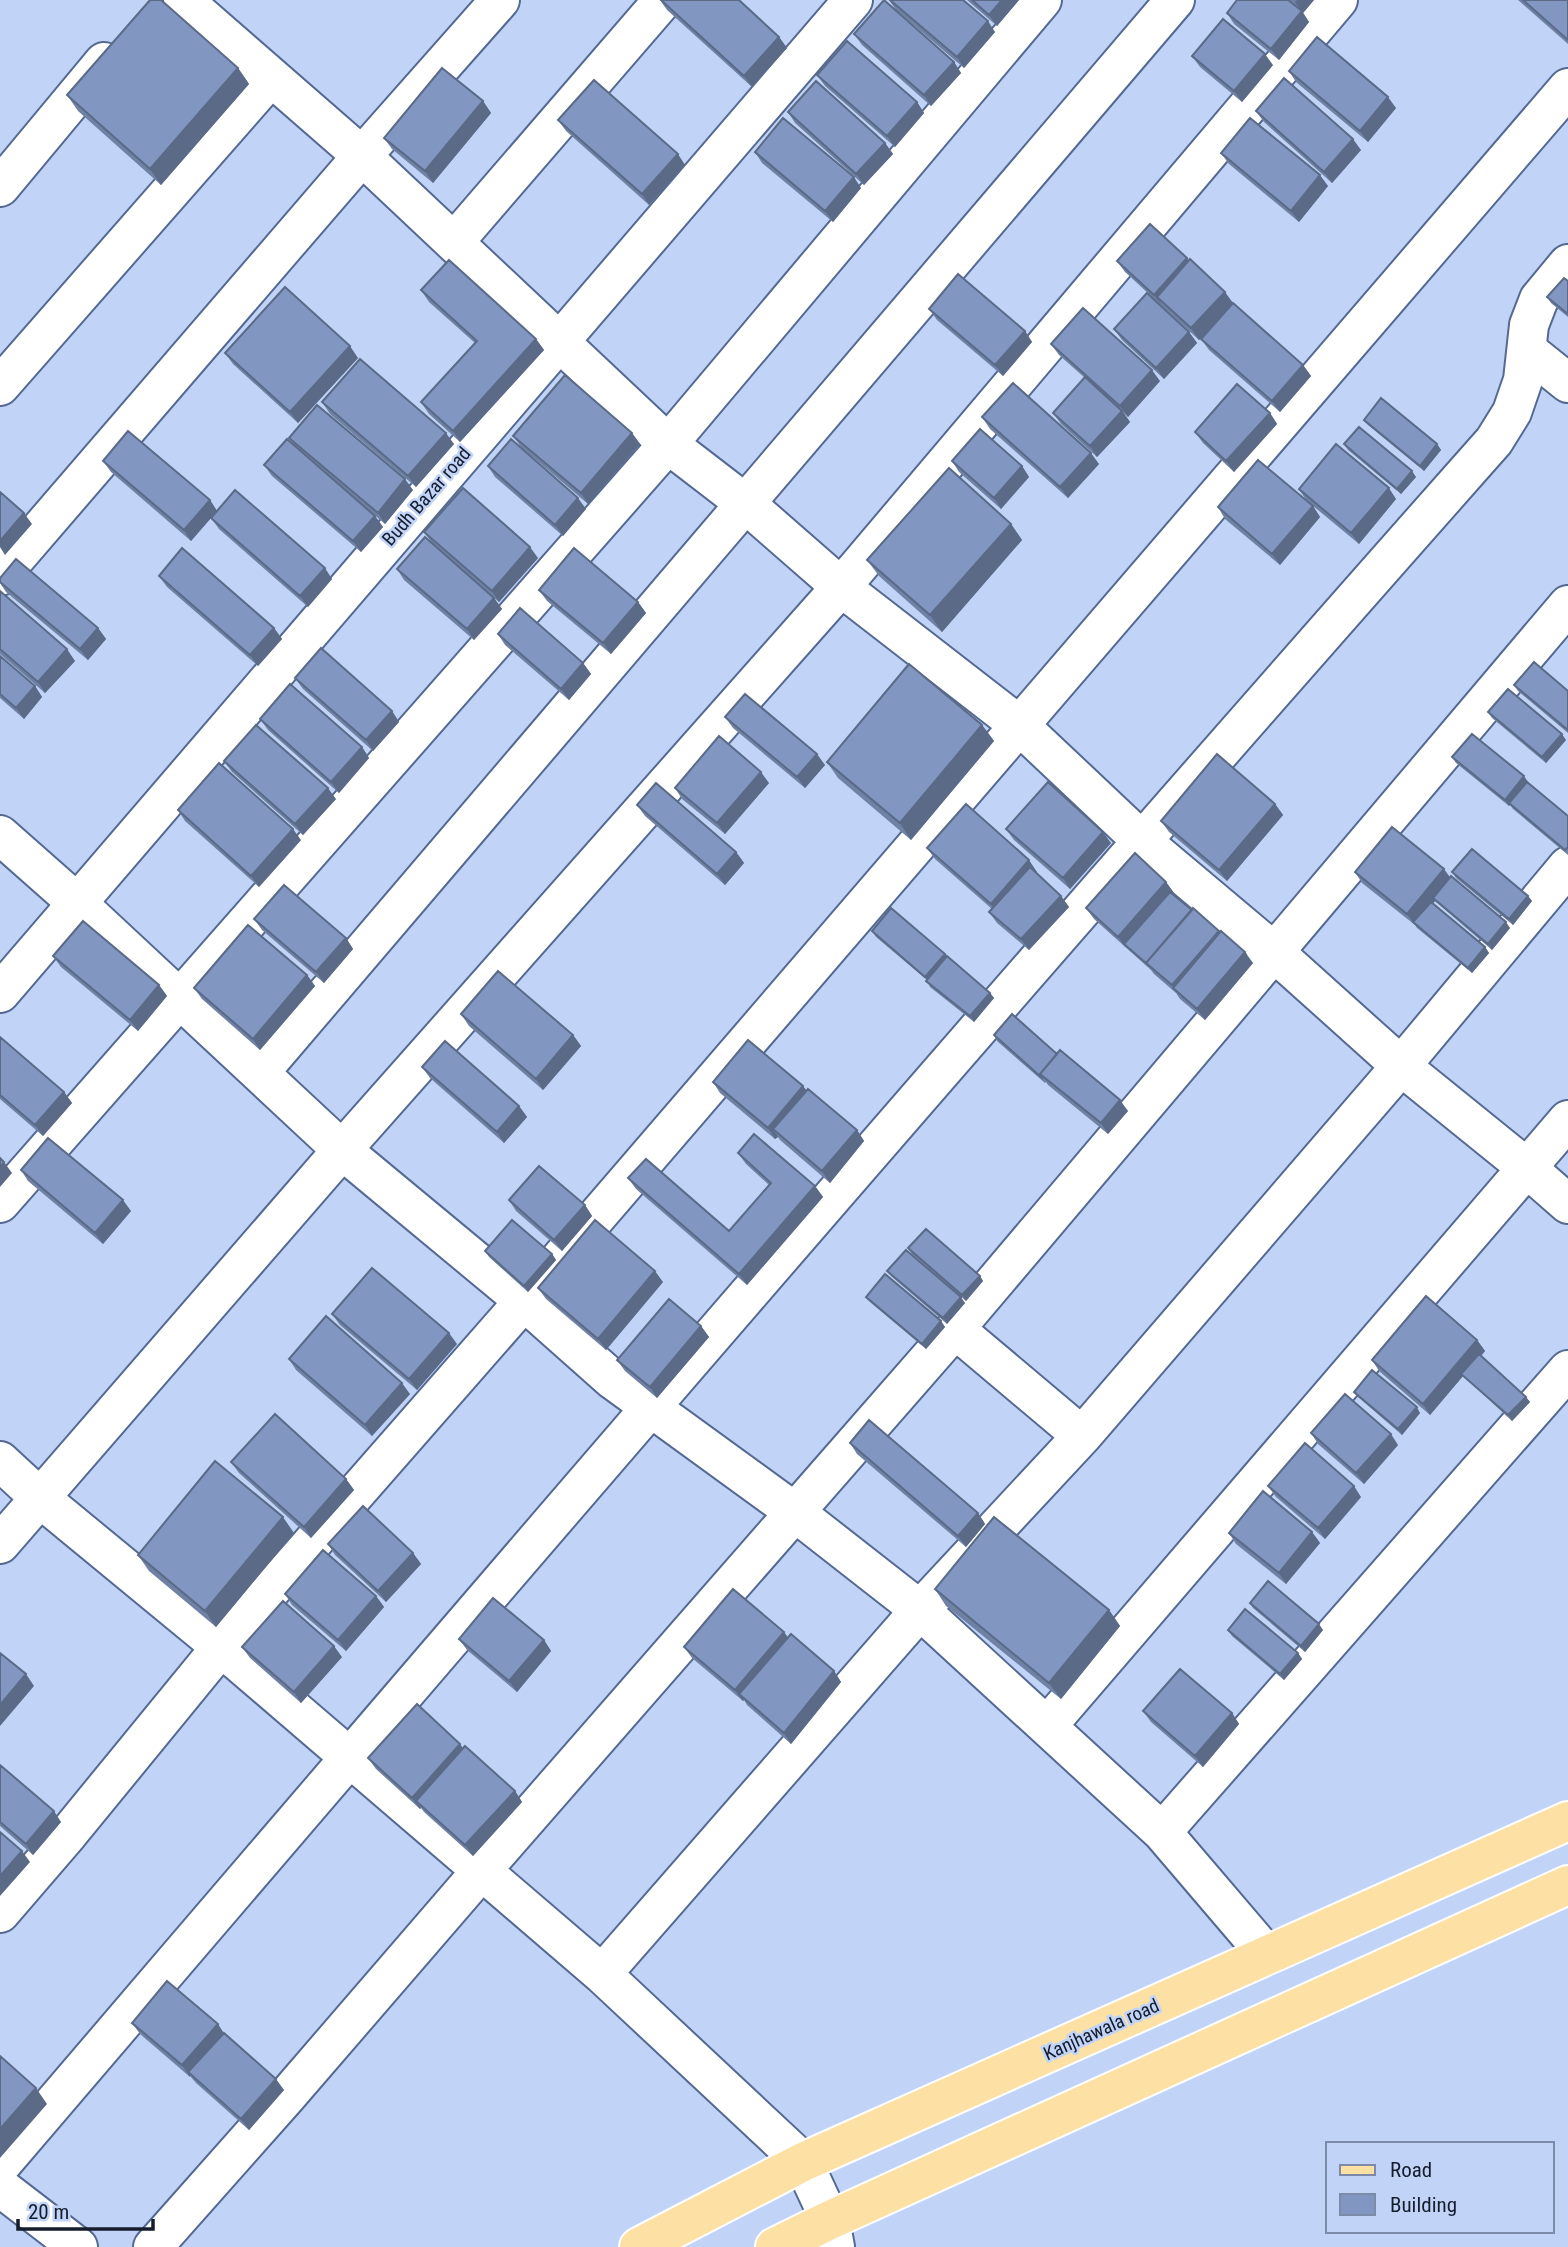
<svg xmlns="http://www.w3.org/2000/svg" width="1568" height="2247" viewBox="0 0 1568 2247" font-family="'Roboto Condensed',sans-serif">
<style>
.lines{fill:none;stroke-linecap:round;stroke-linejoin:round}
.minor-casing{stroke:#546991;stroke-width:42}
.major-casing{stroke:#fff;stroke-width:42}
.minor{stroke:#fff;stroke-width:38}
.major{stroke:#fde0a4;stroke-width:38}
.wall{fill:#6f82a6}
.shaded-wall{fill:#5a6a87}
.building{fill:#8197c1;stroke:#5a6a87;stroke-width:2}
.labels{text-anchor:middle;stroke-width:5;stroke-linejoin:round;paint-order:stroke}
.street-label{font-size:19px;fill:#151d2d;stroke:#c1d4f8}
</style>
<rect width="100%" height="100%" fill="#c1d4f8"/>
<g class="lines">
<g class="minor-casing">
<path id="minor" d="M183,0L362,156L668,444L746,504L841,587L1019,725L1142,841L1274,952L1401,1066L1527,1168L1568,1204
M0,187L104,62
M454,242L663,0
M1527,350L1568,383
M0,386L271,77
M0,576L362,156L500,0
M0,835L77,903L342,1150L524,1301L613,1380L796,1513L920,1610L1162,1832L1267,1955
M0,993L853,0
M260,1072L1175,0
M0,1203L668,444L1042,0
M955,1329L1568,605
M0,1461L40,1498L221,1647L602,1974L803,2162L830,2220L835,2247
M0,1544L342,1150L841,587L1338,0
M1047,1726L1568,1120
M1162,1832L1568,1370
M0,1913L68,1834L221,1647L524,1301L1568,88
M602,1974L920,1610L1082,1436L1401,1066L1568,866
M0,2166C494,1588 989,1011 1494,441L1512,412L1523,380L1529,325L1539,299L1568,264
M0,2187L78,2247
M153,2247L287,2096L482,1870L955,1329L1082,1436"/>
</g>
<g class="major-casing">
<path id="major" d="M639,2247L803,2162L1568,1821
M775,2247L830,2220L1568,1885"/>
</g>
<use href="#minor" class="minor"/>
<use href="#major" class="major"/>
</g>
<path class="wall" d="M660,0L779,37L787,48L752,87L667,10Z
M889,0L995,32L964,68L896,10Z
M967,0H1019L997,26Z
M1237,0H1314L1303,13L1302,12L1309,22L1279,60L1234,24L1227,13Z
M1518,0H1568V44Z
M854,34L954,62L961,73L931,106L862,45Z
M1192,56L1273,65L1242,102L1200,67Z
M238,68L249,84L161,185L78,111L67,95Z
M1289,71L1396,108L1368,142L1296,82Z
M817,75L917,102L924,113L895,147L825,86Z
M483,101L491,113L433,183L392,149L384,138Z
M1256,111L1361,150L1332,183L1264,122Z
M788,112L885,143L893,154L864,185L795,123Z
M558,120L685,165L649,205L566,131Z
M755,152L861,188L833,222L762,163Z
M1221,153L1328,186L1299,222L1229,164Z
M1117,261H1189L1233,303L1199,340L1125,272Z
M1568,281V317L1551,303L1547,297Z
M421,290L536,339L544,350L460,442L429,414L421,402L475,343L429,302Z
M929,309L1025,331L1032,342L1003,376L937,320Z
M1114,329L1189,332L1197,343L1164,379L1122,340Z
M1201,339L1303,365L1311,376L1280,412L1209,350Z
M1051,344L1160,381L1128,417L1124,413L1130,422L1097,457L1061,424L1053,413L1085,378L1059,355Z
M225,353L358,358L298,423L233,364Z
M322,402L454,444L416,487L330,414Z
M1270,413L1277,424L1234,472L1203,443L1195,432Z
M982,417L1099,464L1068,498L990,429Z
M1364,420L1437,444L1441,450L1424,471L1368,425Z
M632,433L640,444L588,504L521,447L513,436Z
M289,438L413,490L385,524L339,485L375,516L383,527L361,552L272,476L264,465L296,447Z
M1344,444L1416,477L1401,494L1348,450Z
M103,461L210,500L217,511L332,579L308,607L219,529L211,518L191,541L111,472Z
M952,461L1022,466L1029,477L1001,509L959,472Z
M488,466L586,509L563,536L495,477Z
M1299,489L1396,499L1359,544L1306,500Z
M1313,506L1320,517L1280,565L1225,519L1218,507Z
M1011,524L1022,540L942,632L879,576L867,560Z
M424,532L538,558L499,602L494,598L502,609L474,640L404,580L397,569L432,543Z
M159,576L274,628L282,639L258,666L167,587Z
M0,578L98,628L106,639L88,660L6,592L0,583Z
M539,590L638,602L646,613L611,654L547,601Z
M0,591L75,661L45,693L0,654Z
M498,634L583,663L591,674L569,700L505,645Z
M0,656L35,686L42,697L24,719L0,698Z
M295,678L392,711L399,722L373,751L303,689Z
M1514,685L1568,691V733L1518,691Z
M1488,712L1566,740L1546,763L1492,718Z
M725,717L825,765L805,788L733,728Z
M260,719L362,747L369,758L339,793L268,730Z
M982,725L994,741L911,840L838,778L827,762Z
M1452,757L1528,782L1568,816V855L1513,809L1510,805L1509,806L1456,763Z
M224,761L336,799L303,835L232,772Z
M769,783L725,834L682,799L675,788Z
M1275,804L1283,815L1227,881L1169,832L1161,821Z
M637,805L736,852L744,863L725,885L645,816Z
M178,810L301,840L259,887L185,821Z
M1006,829L1111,843L1070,889L1014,840Z
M927,848L1037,872L1036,873L1061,896L1069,907L1029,950L997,923L989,912L992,909L935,859Z
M1355,872L1450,878L1510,928L1492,950L1435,901L1433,903L1485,947L1489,953L1472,973L1417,928L1415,925L1362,883Z
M1452,872L1528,896L1532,901L1513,925L1456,878Z
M1166,882L1174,893L1173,894L1220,933L1253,963L1205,1020L1180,999L1176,993L1154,974L1151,970L1094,919L1086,908Z
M254,919L346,938L353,949L324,983L262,930Z
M872,931L945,954L990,993L994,998L974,1022L930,987L927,980L876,937Z
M53,956L159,985L167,996L138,1031L61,967Z
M307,975L315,986L260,1050L202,999L194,988Z
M461,1014L573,1035L581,1046L543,1090L469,1026Z
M994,1035L1057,1054L1128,1111L1108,1134L1048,1085L1046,1082L1045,1083L997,1041Z
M0,1037L64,1092L72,1103L43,1136L0,1099Z
M422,1067L519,1106L527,1117L504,1143L430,1078Z
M713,1082L803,1086L806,1090L857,1130L864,1141L830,1183L780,1140L778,1137L775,1139L720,1093Z
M738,1153L815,1186L823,1197L747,1285L636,1189L628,1178L729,1231L769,1185L746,1164Z
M21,1170L131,1211L103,1244L28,1181Z
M509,1200L585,1205L592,1216L562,1251L516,1211Z
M908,1248L980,1276L983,1281L966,1301L912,1254Z
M485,1251L552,1254L556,1260L528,1292L489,1257Z
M887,1271L965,1303L947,1324L891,1276Z
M663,1282L606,1350L546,1299L538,1288Z
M866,1297L941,1321L945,1327L926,1349L870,1302Z
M332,1314L457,1344L417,1390L340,1325Z
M701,1326L709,1337L657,1398L625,1371L617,1360Z
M1477,1340L1485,1351L1481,1356L1530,1402L1512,1421L1463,1376L1430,1415L1379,1371L1372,1360Z
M289,1359L410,1394L372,1436L296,1370Z
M1354,1392L1420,1413L1402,1435L1358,1397Z
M1311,1433L1398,1445L1364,1484L1318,1444Z
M850,1443L978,1513L985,1524L966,1547L857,1454Z
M231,1462L346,1479L354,1490L311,1538L239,1473Z
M1268,1486L1361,1497L1325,1539L1276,1497Z
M1312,1532L1320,1543L1286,1584L1236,1544L1229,1533Z
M294,1533L216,1627L149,1571L138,1555Z
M328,1544L413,1553L421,1564L386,1602L335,1555Z
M935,1589L1109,1610L1120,1626L1061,1699L946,1606Z
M285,1594L376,1596L384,1607L346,1651L292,1605Z
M1250,1603L1323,1630L1305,1652L1253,1608Z
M1228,1630L1298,1653L1302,1659L1284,1680L1232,1636Z
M788,1637L834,1671L841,1682L791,1744L747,1705L744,1700L743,1701L692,1658L684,1647Z
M459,1639L544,1640L551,1651L517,1692L467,1650Z
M242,1647L342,1657L301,1703L250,1658Z
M1143,1711L1232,1713L1239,1724L1203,1767L1151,1722Z
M463,1748L515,1791L522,1802L473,1856L424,1812L421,1808L420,1809L376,1769L368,1758Z
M0,1765L61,1822L33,1855L0,1826Z
M132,2023L224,2033L284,2090L249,2130L196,2083L190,2076V2077L140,2034Z"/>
<path class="shaded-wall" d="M1002,0H1019L997,26L989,15Z
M1297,0H1314L1303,13L1295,2Z
M1302,11L1309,22L1279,60L1271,49Z
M988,21L995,32L964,68L957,57Z
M779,37L787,48L752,87L744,76Z
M1265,54L1273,65L1242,102L1234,91Z
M954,62L961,73L931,106L924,95Z
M238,68L249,84L161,185L150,169Z
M1388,97L1396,108L1368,142L1360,131Z
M483,101L491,113L433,183L425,171Z
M917,102L924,113L895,147L887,136Z
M1353,139L1361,150L1332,183L1324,172Z
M885,143L893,154L864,185L856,174Z
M678,154L685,165L649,205L642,194Z
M1320,175L1328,186L1299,222L1291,211Z
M854,177L861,188L833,222L825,211Z
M1187,258L1195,269L1157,297L1162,306L1154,295Z
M1225,292L1233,303L1199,340L1191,328Z
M1025,331L1032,342L1003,376L995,365Z
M1189,332L1197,343L1164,379L1156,368Z
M536,339L544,350L460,442L453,431Z
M350,346L358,358L298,423L290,412Z
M1303,365L1311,376L1280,412L1272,401Z
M1152,370L1160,381L1128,417L1120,406Z
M1122,411L1130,422L1097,457L1090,446Z
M1270,413L1277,424L1234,472L1226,461Z
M446,433L454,444L416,487L408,476Z
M632,433L640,444L588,504L581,493Z
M1437,444L1441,450L1424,471L1420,466Z
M1091,453L1099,464L1068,498L1060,487Z
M1022,466L1029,477L1001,509L994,498Z
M1412,471L1416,477L1401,494L1397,489Z
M405,479L413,490L385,524L378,513Z
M1389,488L1396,499L1359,544L1351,533Z
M578,498L586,509L563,536L555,525Z
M210,500L217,511L191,541L184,530Z
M1313,506L1320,517L1280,565L1272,554Z
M24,513L32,524L5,555L0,547V541Z
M375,516L383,527L361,552L353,541Z
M1011,524L1022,540L942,632L930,615Z
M530,547L538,558L499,602L492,591Z
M325,568L332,579L308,607L300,596Z
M494,598L502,609L474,640L467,629Z
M638,602L646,613L611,654L603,643Z
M98,628L106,639L88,660L80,649Z
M274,628L282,639L258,666L250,655Z
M67,649L75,661L45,693L38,682Z
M583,663L591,674L569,700L561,689Z
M35,686L42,697L24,719L16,708Z
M392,711L399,722L373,751L366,740Z
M982,725L994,741L911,840L900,823Z
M1562,734L1566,740L1546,763L1542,757Z
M362,747L369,758L339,793L331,782Z
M817,754L825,765L805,788L797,777Z
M761,772L769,783L725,834L717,823Z
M1524,776L1528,782L1509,806L1505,800Z
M328,788L336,799L303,835L295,824Z
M1275,804L1283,815L1227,881L1219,870Z
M293,829L301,840L259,887L251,876Z
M1103,832L1111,843L1070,889L1063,878Z
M736,852L744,863L725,885L717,874Z
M1029,860L1037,872L999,915L991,904Z
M1444,869L1452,880L1433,898L1435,901L1416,924L1413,922L1415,925L1407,914Z
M1166,882L1174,893L1127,947L1124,944L1126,948L1118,937Z
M1061,896L1069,907L1029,950L1021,939Z
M1528,896L1532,901L1513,925L1509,919Z
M1506,922L1510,928L1492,950L1488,944Z
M1219,931L1226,942L1176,991L1172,985Z
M346,938L353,949L324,983L316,972Z
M1485,947L1489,953L1472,973L1468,968Z
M1245,952L1253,963L1205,1020L1197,1009Z
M945,954L949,960L929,982L925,977Z
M307,975L315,986L260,1050L253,1039Z
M159,985L167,996L138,1031L130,1020Z
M990,993L994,998L974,1022L970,1016Z
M573,1035L581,1046L543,1090L536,1079Z
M803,1086L811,1097L773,1129L778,1137L775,1139L768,1128Z
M64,1092L72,1103L43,1136L35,1125Z
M1120,1100L1128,1111L1108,1134L1101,1123Z
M519,1106L527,1117L504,1143L497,1132Z
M857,1130L864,1141L830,1183L822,1171Z
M4,1162L12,1173L0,1187V1167Z
M815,1186L823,1197L747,1285L739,1274Z
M123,1200L131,1211L103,1244L95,1233Z
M585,1205L592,1216L562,1251L554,1240Z
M552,1254L556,1260L528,1292L524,1286Z
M655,1271L663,1282L606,1350L598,1339Z
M980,1276L983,1281L966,1301L962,1295Z
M961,1297L965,1303L947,1324L943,1318Z
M941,1321L945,1327L926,1349L922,1344Z
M701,1326L709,1337L657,1398L650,1387Z
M449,1333L457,1344L417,1390L409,1379Z
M1477,1340L1485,1351L1464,1376L1461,1374L1463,1376L1430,1415L1423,1404Z
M402,1383L410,1394L372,1436L365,1425Z
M1526,1397L1530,1402L1512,1421L1508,1415Z
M1417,1407L1420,1413L1402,1435L1398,1429Z
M1391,1434L1398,1445L1364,1484L1356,1473Z
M346,1479L354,1490L311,1538L304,1527Z
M1354,1486L1361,1497L1325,1539L1318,1528Z
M978,1513L985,1524L966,1547L958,1536Z
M283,1517L294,1533L216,1627L205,1611Z
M1312,1532L1320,1543L1286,1584L1279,1573Z
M413,1553L421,1564L386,1602L378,1591Z
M376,1596L384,1607L346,1651L338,1640Z
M1109,1610L1120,1626L1061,1699L1049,1683Z
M1319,1624L1323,1630L1305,1652L1301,1646Z
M784,1632L792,1643L739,1694L744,1700L743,1701L735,1690Z
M544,1640L551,1651L517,1692L509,1681Z
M334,1646L342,1657L301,1703L294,1692Z
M1298,1653L1302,1659L1284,1680L1280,1674Z
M834,1671L841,1682L791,1744L784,1733Z
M26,1674L34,1686L0,1726V1705Z
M1232,1713L1239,1724L1203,1767L1195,1756Z
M460,1744L468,1755L416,1801L421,1808L420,1809L412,1798Z
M515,1791L522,1802L473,1856L465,1845Z
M54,1811L61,1822L33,1855L26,1844Z
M22,1851L30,1862L0,1896V1876Z
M218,2024L225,2035L188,2072L190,2076V2077L182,2065Z
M276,2079L284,2090L249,2130L241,2119Z
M36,2088L47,2104L0,2158V2129Z"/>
<path class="building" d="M150,0H161L238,68L150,169L67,95Z
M661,0H739L779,37L744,76Z
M884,0L954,62L924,95L854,34Z
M890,0H963L988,21L957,57Z
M972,0H1002L989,15Z
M1237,0H1288L1302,11L1271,49L1227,13Z
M1523,0H1568V40Z
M1223,19L1265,54L1234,91L1192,56Z
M1317,37L1388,97L1360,131L1289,71Z
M847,41L917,102L887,136L817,75Z
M442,68L483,101L425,171L384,138Z
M1284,78L1353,139L1324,172L1256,111Z
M594,80L678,154L642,194L558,120Z
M816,81L885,143L856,174L788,112Z
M783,118L854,177L825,211L755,152Z
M1250,118L1320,175L1291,211L1221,153Z
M1150,224L1187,258L1154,295L1117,261Z
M1190,259L1225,292L1191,328L1157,297Z
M449,260L536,339L453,431L421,402L477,341L421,290Z
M958,274L1025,331L995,365L929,309Z
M1564,278L1568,281V314L1547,297Z
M285,287L350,346L290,412L225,353Z
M1147,293L1189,332L1156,368L1114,329Z
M1233,303L1303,365L1272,401L1201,339Z
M1083,308L1152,370L1120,406L1051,344Z
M360,359L446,433L408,476L322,402Z
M565,375L632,433L581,493L513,436Z
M1085,377L1122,411L1090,446L1053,413Z
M1013,383L1091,453L1060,487L982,417Z
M1237,384L1270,413L1226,461L1195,432Z
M1381,398L1437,444L1420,466L1364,420Z
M317,405L405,479L378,513L289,438Z
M1359,427L1412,471L1397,489L1344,444Z
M980,429L1022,466L994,498L952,461Z
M128,431L210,500L184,530L103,461Z
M287,439L375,516L353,541L264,465Z
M511,439L578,498L555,525L488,466Z
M1336,444L1389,488L1351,533L1299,489Z
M1258,460L1313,506L1272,554L1218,507Z
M949,468L1011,524L930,615L867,560Z
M463,488L530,547L492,591L424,532Z
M235,490L325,568L300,596L211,518Z
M0,492L24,513L0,541Z
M425,537L494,598L467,629L397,569Z
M182,548L274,628L250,655L159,576Z
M574,548L638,602L603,643L539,590Z
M16,559L98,628L80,649L0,582V578Z
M0,591L67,649L38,682L0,649Z
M520,608L583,663L561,689L498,634Z
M321,648L392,711L366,740L295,678Z
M0,656L35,686L16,708L0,694Z
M1534,662L1568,691V730L1514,685Z
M909,664L982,725L900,823L827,762Z
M290,684L362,747L331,782L260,719Z
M1508,689L1562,734L1542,757L1488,712Z
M745,694L817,754L797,777L725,717Z
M256,725L328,788L295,824L224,761Z
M1472,734L1524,776L1505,800L1452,757Z
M719,736L761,772L717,823L675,788Z
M1217,754L1275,804L1219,870L1161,821Z
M219,763L293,829L251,876L178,810Z
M1048,782L1103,832L1063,878L1006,829Z
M1527,782L1568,816V847L1565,850L1509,803Z
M656,783L736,852L717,874L637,805Z
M966,804L1029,860L991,904L927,848Z
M1392,827L1444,869L1407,914L1355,872Z
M1472,849L1528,896L1509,919L1452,872Z
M1135,853L1166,882L1118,937L1086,908Z
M1030,867L1061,896L1021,939L989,912Z
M1451,876L1506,922L1488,944L1433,898Z
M284,885L346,938L316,972L254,919Z
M1170,892L1192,910L1146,963L1147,964L1124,944Z
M1431,902L1485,947L1468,968L1413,922Z
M891,908L945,954L925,977L872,931Z
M1193,908L1219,931L1172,985L1146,963Z
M83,921L159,985L130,1020L53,956Z
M248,925L307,975L253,1039L194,988Z
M1221,931L1245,952L1197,1009L1173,988Z
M947,956L990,993L970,1016L926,981Z
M498,971L573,1035L536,1079L461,1014Z
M1012,1014L1057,1054L1040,1074L1041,1077L994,1035Z
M0,1037L64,1092L35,1125L0,1095Z
M748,1040L803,1086L768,1128L713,1082Z
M445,1041L519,1106L497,1132L422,1067Z
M1060,1050L1120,1100L1101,1123L1040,1074Z
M808,1089L857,1130L822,1171L773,1129Z
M754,1134L815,1186L739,1274L628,1178L646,1159L729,1231L771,1183L738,1153Z
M48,1138L123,1200L95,1233L21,1170Z
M0,1158L4,1162L0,1167Z
M539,1166L585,1205L554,1240L509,1200Z
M512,1220L552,1254L524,1286L485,1251Z
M595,1220L655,1271L598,1339L538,1288Z
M926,1229L980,1276L962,1295L908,1248Z
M906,1250L961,1297L943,1318L887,1271Z
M372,1268L449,1333L409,1379L332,1314Z
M885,1274L941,1321L922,1344L866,1297Z
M1426,1296L1477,1340L1423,1404L1372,1360Z
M669,1299L701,1326L650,1387L617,1360Z
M326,1316L402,1383L365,1425L289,1359Z
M1479,1354L1526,1397L1508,1415L1461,1374Z
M1372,1370L1417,1407L1398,1429L1354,1392Z
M1345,1394L1391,1434L1356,1473L1311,1433Z
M275,1414L346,1479L304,1527L231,1462Z
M869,1420L978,1513L958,1536L850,1443Z
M1305,1443L1354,1486L1318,1528L1268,1486Z
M215,1461L283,1517L205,1611L138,1555Z
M1263,1491L1312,1532L1279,1573L1229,1533Z
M363,1506L413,1553L378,1591L328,1544Z
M994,1517L1109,1610L1049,1683L935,1589Z
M323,1550L376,1596L338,1640L285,1594Z
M1268,1581L1319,1624L1301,1646L1250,1603Z
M733,1589L784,1632L735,1690L684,1647Z
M493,1598L544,1640L509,1681L459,1639Z
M283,1601L334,1646L294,1692L242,1647Z
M1245,1609L1298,1653L1280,1674L1228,1630Z
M791,1634L834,1671L784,1733L739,1694Z
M0,1653L26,1674L0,1705Z
M1180,1669L1232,1713L1195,1756L1143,1711Z
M417,1704L460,1744L412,1798L368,1758Z
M465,1746L515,1791L465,1845L416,1801Z
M0,1765L54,1811L26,1844L0,1822Z
M0,1832L22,1851L0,1876Z
M167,1981L218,2024L182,2065L132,2023Z
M224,2033L276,2079L241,2119L188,2072Z
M0,2056L36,2088L0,2129Z"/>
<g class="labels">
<g class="street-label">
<text transform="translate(426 496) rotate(-49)" y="7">Budh Bazar road</text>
<text transform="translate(1101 2029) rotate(-24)" y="7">Kanjhawala road</text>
</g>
</g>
<rect x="1326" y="2142" width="228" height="91" fill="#c1d4f8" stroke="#7c8ba7" stroke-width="2"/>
<rect x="1340" y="2165" width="35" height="10" fill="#fde0a4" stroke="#7c8ba7" stroke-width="2"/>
<text x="1390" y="2177" font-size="21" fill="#151d2d">Road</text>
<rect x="1340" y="2194" width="35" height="21" fill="#8197c1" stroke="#7c8ba7" stroke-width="2"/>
<text x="1390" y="2212" font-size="21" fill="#151d2d">Building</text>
<path d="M18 2219v10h135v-10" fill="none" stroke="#151d2d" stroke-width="3.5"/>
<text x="28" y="2219" font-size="21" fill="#151d2d" stroke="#c1d4f8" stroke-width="5" paint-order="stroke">20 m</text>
</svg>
